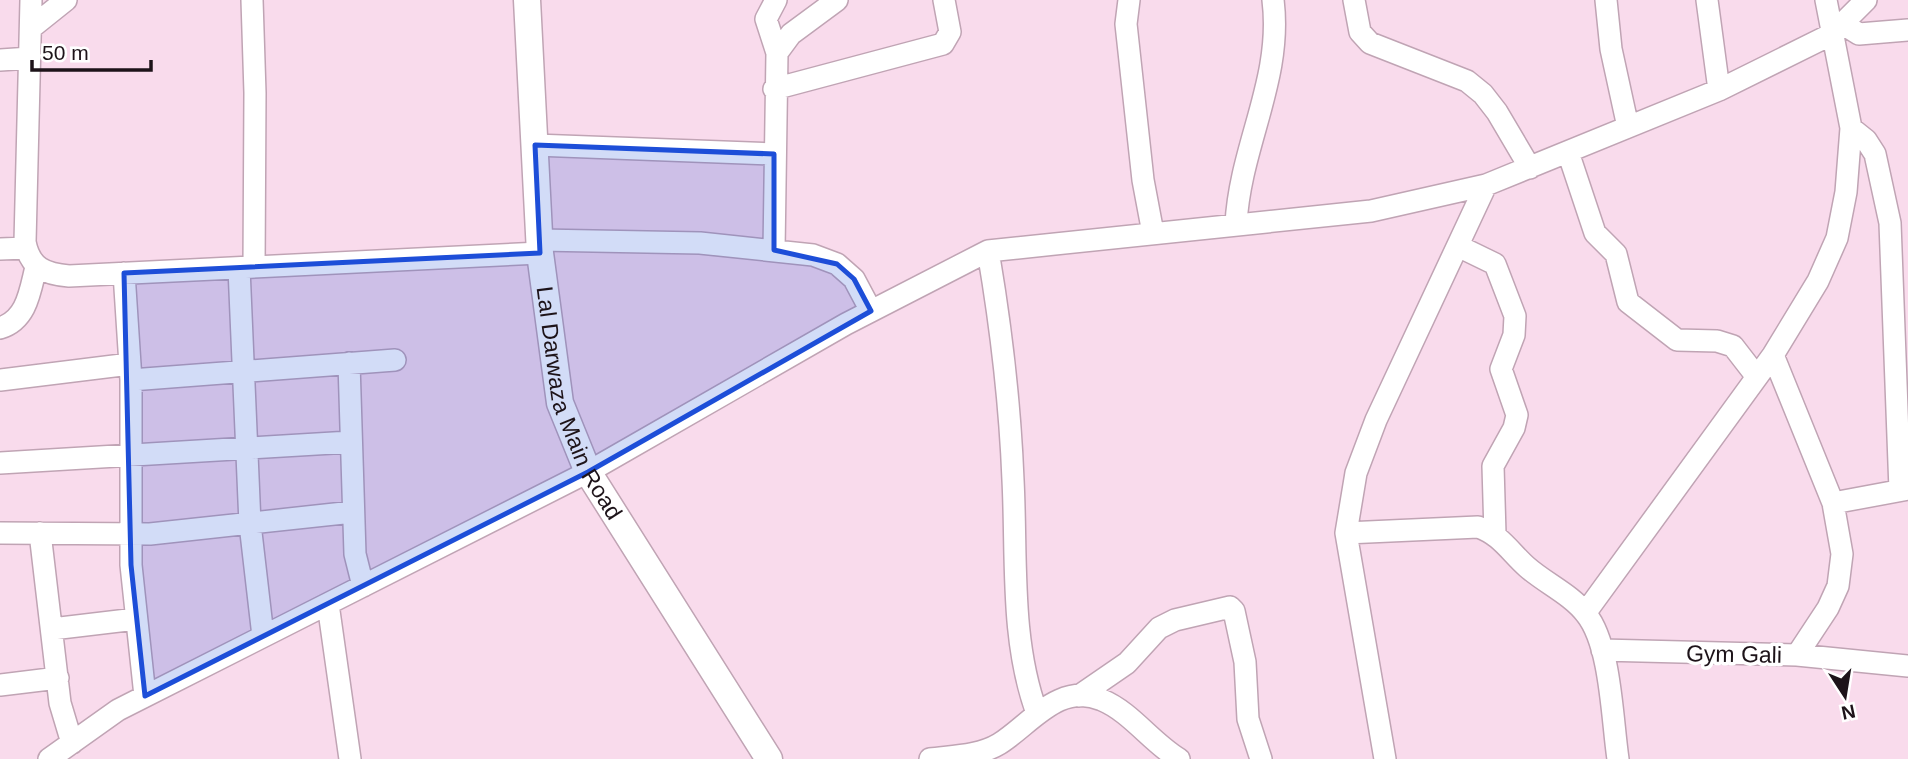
<svg xmlns="http://www.w3.org/2000/svg" width="1908" height="759" viewBox="0 0 1908 759" font-family="Helvetica,sans-serif">
<style>
.lines{fill:none;stroke-linecap:round;stroke-linejoin:round}
.minor-casing{stroke:#c0a4b4;stroke-width:24}
.major-casing{stroke:#c0a4b4;stroke-width:29}
.minor{stroke:#fff;stroke-width:21}
.major{stroke:#fff;stroke-width:26}
.marked{fill:#1d4ed8;fill-opacity:0.2;stroke:#1d4ed8;stroke-width:5;stroke-linejoin:round}
.labels{text-anchor:middle;stroke-width:7;stroke-linejoin:round;paint-order:stroke}
.street-label{font-size:23px;fill:#1d1319;stroke:#fff}
</style>
<rect width="100%" height="100%" fill="#f9dbec"/>
<g class="lines">
<g class="minor-casing">
<path id="minor" d="M31,0L25,242C30,268 45,274 69,276L540,253
M252,0L255,93L254,267
M776,0L766,19L777,53
M1129,0L1126,24L1143,180L1153,233
M1354,0L1360,32L1370,43L1467,81L1483,94L1497,112L1530,168
M1606,0L1611,49L1628,127
M1707,0L1719,90
M1843,24L1859,34L1908,30
M31,28L66,0
M0,60L30,58
M774,89L943,44L950,32L944,0
M1851,128L1866,140L1875,154L1890,223L1900,490
M535,145L774,154
M1568,152L1595,233L1616,254L1628,302L1677,340L1717,341L1733,346L1757,377
M1486,185L1376,420L1356,473L1346,533L1478,527C1500,534 1511,553 1527,567C1545,583 1572,595 1586,614C1611,645 1612,719 1618,759
M1236,224C1240,146 1283,79 1273,0
M540,240L700,243L813,255L837,264L854,279L871,311
M1460,247L1495,264L1515,316L1514,335L1501,369L1517,415L1514,428L1493,466L1495,534
M0,249L26,248
M774,250L777,53L791,34L837,0
M988,251C1001,327 1010,403 1013,480C1017,557 1010,640 1037,713
M239,268L250,524L263,636
M124,273L131,380V565L145,696
M0,328C27,320 30,291 36,267
M1773,355L1833,503L1842,554L1838,586L1828,608L1797,655
M349,363L355,554L363,586
M0,380L130,364
M131,380L395,360
M0,463L350,442
M1833,503L1908,489
M0,533L150,534L353,512
M40,533L60,703L72,743
M1346,533L1385,759
M328,604L350,759
M1586,612L1773,355L1818,281L1837,238L1846,192L1851,128L1826,0
M52,629L136,619
M1602,650L1797,655L1908,666
M0,685L58,678
M1079,696L1127,663L1159,628L1175,620L1230,607L1234,611L1245,662L1248,719L1261,759
M49,759L118,710L588,472L846,324L988,251L1371,211L1486,185L1719,90L1832,34L1866,0
M930,759C953,756 979,756 999,744C1030,725 1059,681 1102,700C1131,712 1152,743 1179,759"/>
</g>
<g class="major-casing">
<g id="major">
<path id="s1" d="M527,0L540,253L560,403L588,472L769,759"/>
</g>
</g>
<use href="#minor" class="minor"/>
<use href="#major" class="major"/>
</g>
<path class="marked" d="M535,145L774,154V250L837,264L854,279L871,311L588,472L145,696L131,565L124,273L540,253Z"/>
<g class="labels">
<g class="street-label">
<text dy="8" stroke="none"><textPath href="#s1" startOffset="410">Lal Darwaza Main Road</textPath></text>
<text transform="translate(1734 654) rotate(1)" y="8">Gym Gali</text>
</g>
</g>
<g transform="translate(1845 696) rotate(168)" stroke="#ffffff" stroke-width="5" paint-order="stroke">
<path d="M0-5L12 26L0 18L-12 26Z" fill="#1d1319"/>
<text y="-10" font-size="19" font-weight="bold" text-anchor="middle" fill="#1d1319">N</text>
</g>
<path d="M32 60v10h119v-10" fill="none" stroke="#1d1319" stroke-width="3.5"/>
<text x="42" y="60" font-size="21" fill="#1d1319" stroke="#ffffff" stroke-width="5" paint-order="stroke">50 m</text>
</svg>
